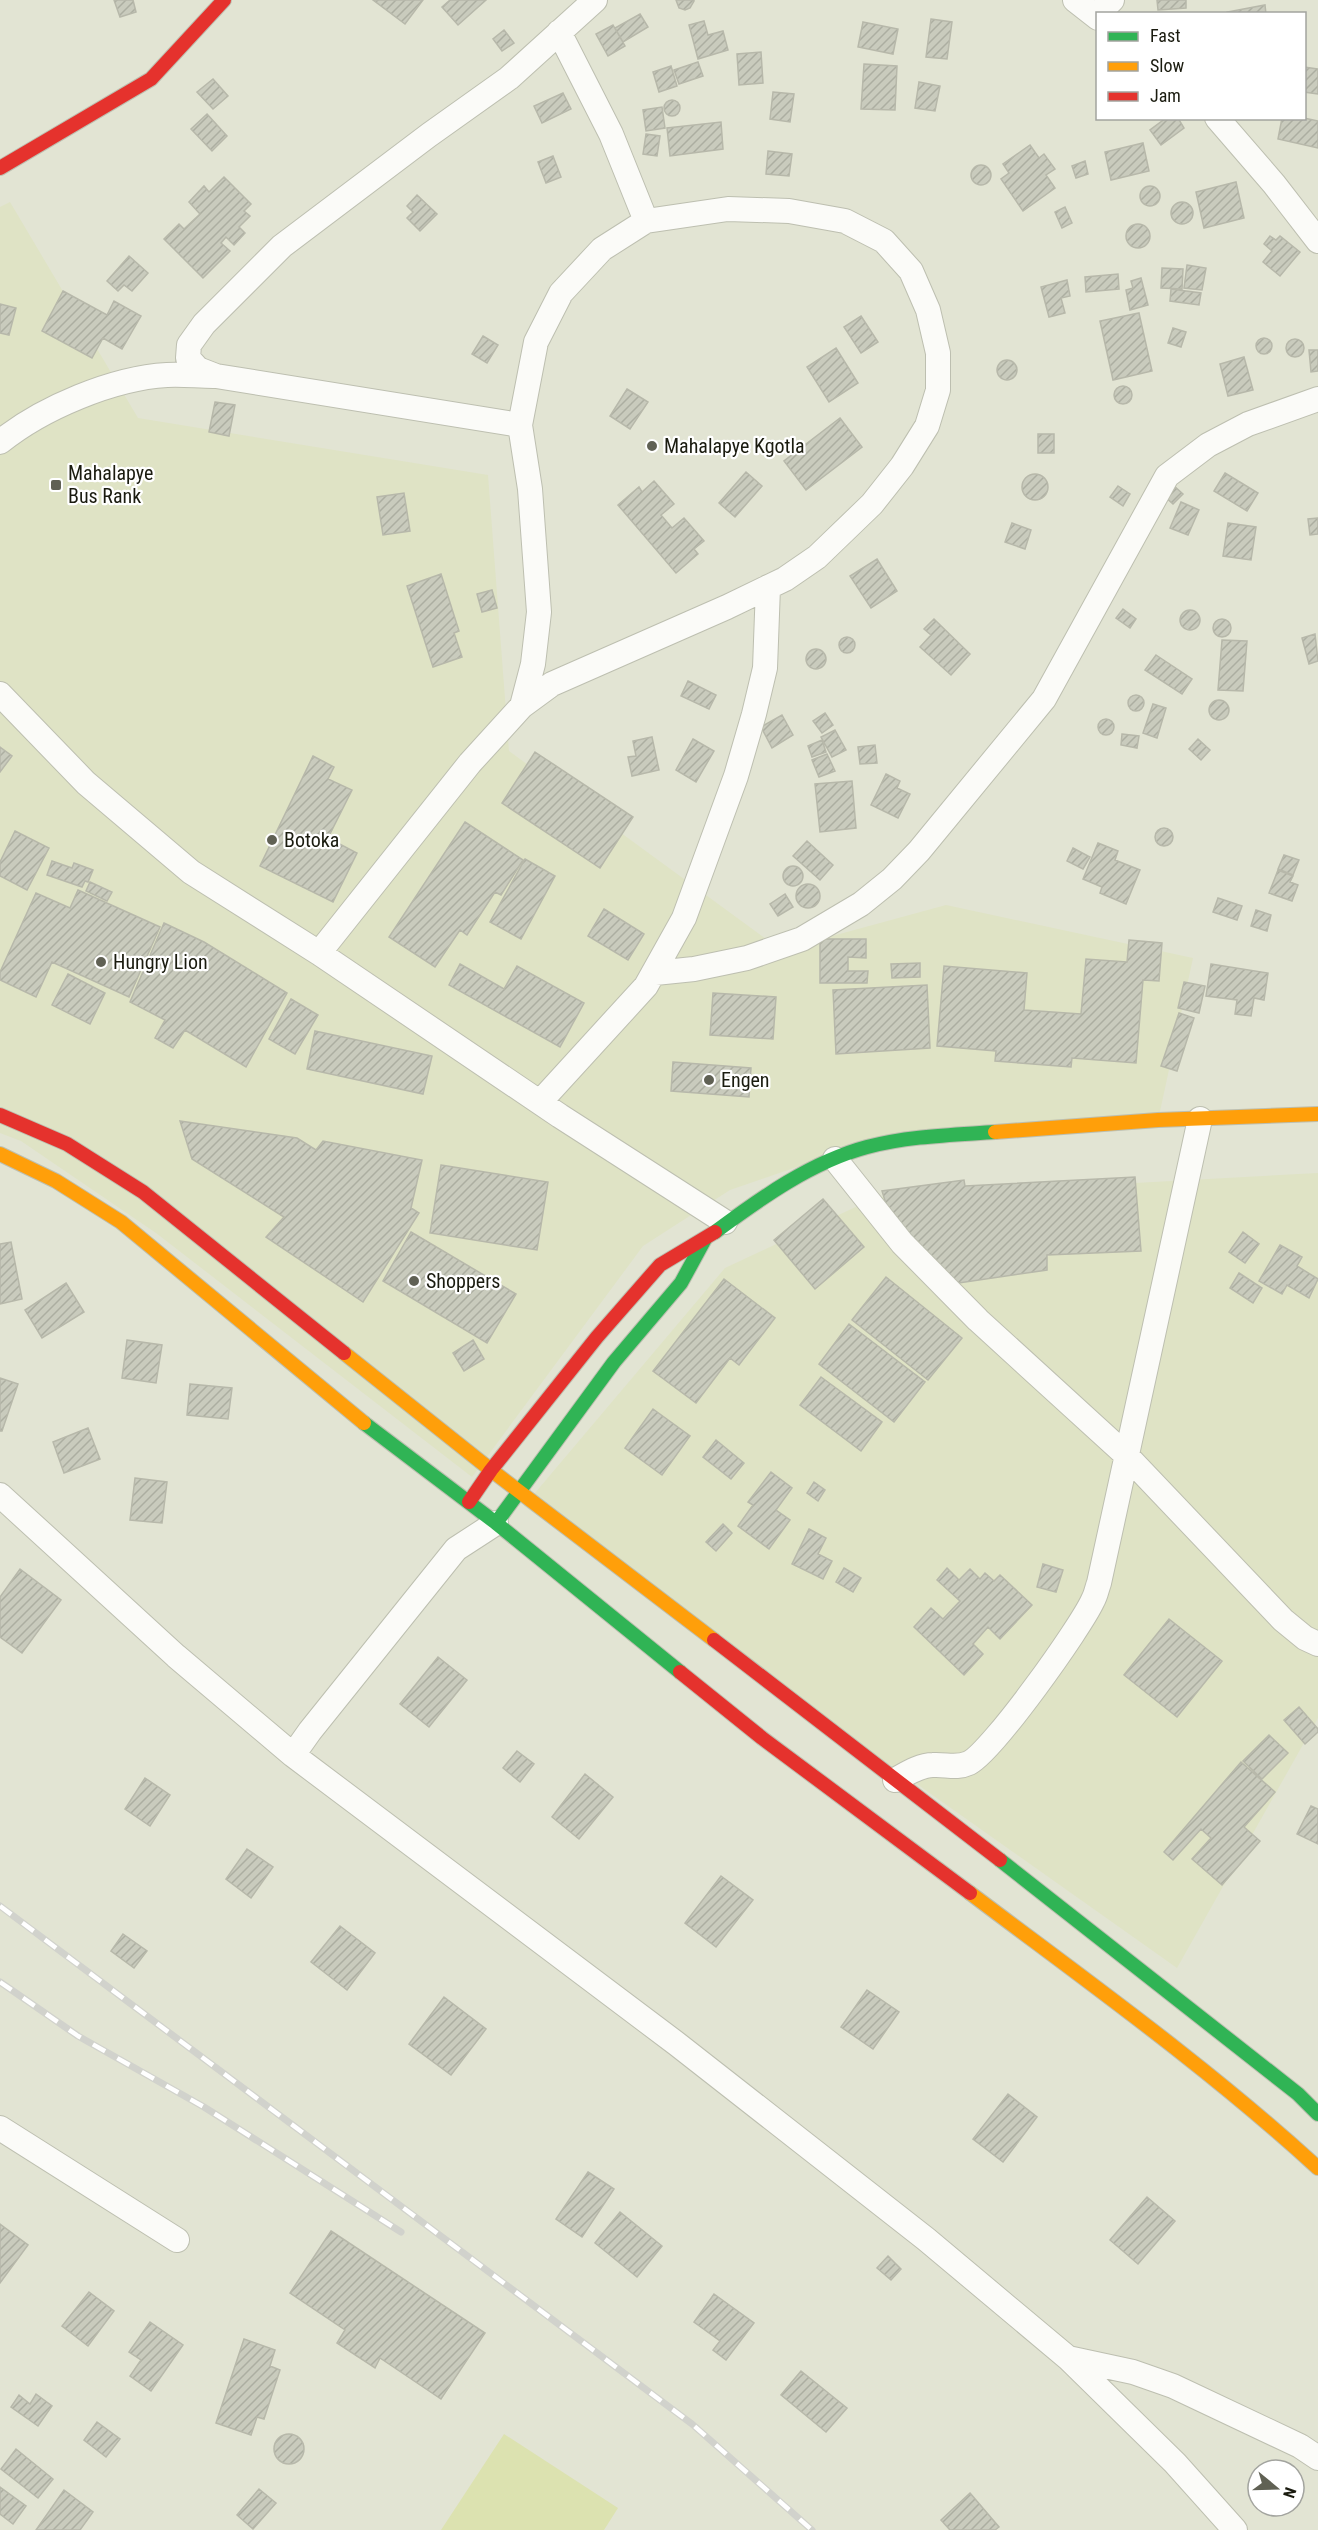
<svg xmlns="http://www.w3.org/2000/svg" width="1318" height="2530" viewBox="0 0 1318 2530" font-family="'Roboto Condensed',sans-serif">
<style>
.built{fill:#dfe3c5}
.garden{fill:#dce2b0}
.building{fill:url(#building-hatch);stroke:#b7b8aa;stroke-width:1.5}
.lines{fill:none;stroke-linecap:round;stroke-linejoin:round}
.street-casing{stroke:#bdbfb0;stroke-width:26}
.fast-casing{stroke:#bdbfb0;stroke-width:16}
.slow-casing{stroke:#bdbfb0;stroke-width:16}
.jam-casing{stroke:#bdbfb0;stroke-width:16}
.street{stroke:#fbfbf8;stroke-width:24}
.fast{stroke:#30b455;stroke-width:14}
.slow{stroke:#ff9f0a;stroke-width:14}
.jam{stroke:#e5322d;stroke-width:14}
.rail-casing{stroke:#d1d2cc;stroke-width:7}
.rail{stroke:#fff;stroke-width:4.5;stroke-dasharray:14;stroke-linecap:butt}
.poi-dot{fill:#606154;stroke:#fff;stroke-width:2}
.labels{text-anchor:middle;stroke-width:4.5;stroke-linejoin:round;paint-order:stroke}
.poi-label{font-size:20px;fill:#1a1b0f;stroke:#fff;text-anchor:start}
</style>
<defs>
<pattern id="building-hatch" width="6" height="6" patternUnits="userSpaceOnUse" patternTransform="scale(1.5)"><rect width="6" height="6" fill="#c9cbbd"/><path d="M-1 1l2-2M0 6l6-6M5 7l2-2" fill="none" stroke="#acaea1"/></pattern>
</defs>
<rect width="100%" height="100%" fill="#e2e4d3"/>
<path class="built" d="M10,202L138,418L488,475L509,751L781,950L946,905L1193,958L1159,1116L875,1140L730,1190L643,1246L472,1477L156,1233L21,1141L0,1133V207Z
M1318,1173V1718L1177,1968L524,1506L725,1268L877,1197Z"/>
<path class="garden" d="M504,2434L618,2508L604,2530H441Z"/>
<path class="building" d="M114,0H133L136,12L120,17Z
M373,0H423L405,24Z
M450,0H486L458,25L442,7Z
M676,0H694V1L690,8L685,10L679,8Z
M1157,0H1186V8L1158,10Z
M1265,5L1266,14H1227V12Z
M640,14L648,27L623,42L615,28Z
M931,19L952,22L947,59L926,57Z
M704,21L708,35L723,31L728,50L698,59L689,25Z
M863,22L898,29L893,54L858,47Z
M613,25L625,46L608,56L596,34Z
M504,30L514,43L502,51L493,39Z
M761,52L763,83L739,85L737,54Z
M698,62L703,76L679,84L674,70Z
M864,64L897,66L895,110L861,109Z
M671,66L677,86L659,92L653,72Z
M1304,67L1318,69V94L1304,92Z
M213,79L228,96L213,109L197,92Z
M919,82L940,86L935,111L915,108Z
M773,92L794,94L790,122L770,119Z
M563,93L571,109L542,123L534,106Z
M664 108a8 8 0 1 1 16 0a8 8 0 1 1-16 0Z
M662,107L665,128L646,131L643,110Z
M207,114L227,136L212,151L191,129Z
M1166,118H1178L1184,128L1161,145L1150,130Z
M1282,118H1304L1318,121V148L1278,139Z
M721,122L723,149L670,156L667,128Z
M646,134L660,136L657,156L643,154Z
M1143,143L1149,171L1111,180L1105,152Z
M1030,145L1039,158L1044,154L1055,169L1046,175L1055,188L1023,211L1001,179L1009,173L1003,164Z
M768,151L792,154L789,176L766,174Z
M553,156L561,177L546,183L538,162Z
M1085,161L1088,174L1076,178L1072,166Z
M971 175a10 10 0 1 1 20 0a10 10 0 1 1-20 0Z
M224,177L251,204L244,211L250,216L239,227L245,233L234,245L226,237L221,243L230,251L203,278L164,239L179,224L184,229L200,214L189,202L204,186L209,192Z
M1236,182L1244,218L1204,228L1196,192Z
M1140 196a10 10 0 1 1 20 0a10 10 0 1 1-20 0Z
M417,195L437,214L420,231L407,218L413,212L407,206Z
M1171 213a11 11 0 1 1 22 0a11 11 0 1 1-22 0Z
M1065,207L1072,223L1062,228L1055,212Z
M1126 236a12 12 0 1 1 24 0a12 12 0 1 1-24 0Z
M1270,236L1276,240L1280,236L1300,252L1280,276L1263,262L1272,251L1264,244Z
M129,256L148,273L132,291L124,285L118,291L107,281Z
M1187,265L1206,268L1202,290L1184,288Z
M1162,268L1183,269L1182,289L1161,288Z
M1118,274L1119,289L1086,292L1085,277Z
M1141,278L1148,305L1130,310L1126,290L1133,288L1131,281Z
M1067,280L1070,296L1061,298L1065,313L1049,317L1041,287Z
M1171,289L1201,293L1199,305L1170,301Z
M63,291L107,315L114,301L141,316L122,349L103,338L92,358L42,331Z
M0,304L16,308L9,335L0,333Z
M1139,313L1152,371L1113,380L1100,321Z
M861,316L878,342L861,353L844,327Z
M1173,328L1186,332L1181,347L1168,343Z
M483,336L498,345L487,363L472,354Z
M1256 346a8 8 0 1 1 16 0a8 8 0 1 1-16 0Z
M1286 348a9 9 0 1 1 18 0a9 9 0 1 1-18 0Z
M836,348L858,383L829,402L807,367Z
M1309,350H1318V371L1311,372Z
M1244,357L1253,390L1228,396L1220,364Z
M997 370a10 10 0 1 1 20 0a10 10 0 1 1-20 0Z
M1114 395a9 9 0 1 1 18 0a9 9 0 1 1-18 0Z
M627,389L648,402L630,429L610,416Z
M215,402L235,405L229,436L209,432Z
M840,418L862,447L806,490L784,461Z
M1038,434H1054V453H1038Z
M746,472L762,486L735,517L719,503Z
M1225,473L1258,493L1247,511L1214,491Z
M1022 487a13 13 0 1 1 26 0a13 13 0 1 1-26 0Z
M654,481L674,504L661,515L672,528L684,518L704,541L694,549L698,554L676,573L618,505L639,487L642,492Z
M1173,485L1183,494L1173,504L1163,495Z
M1118,486L1130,494L1123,506L1110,497Z
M404,493L410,531L383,535L377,497Z
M1181,502L1199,510L1188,535L1170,528Z
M1318,518V534L1310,535L1308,519Z
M1012,523L1031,530L1025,549L1005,542Z
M1228,523L1256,527L1251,560L1223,556Z
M877,559L897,591L871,608L850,576Z
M441,574L459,631L454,633L462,657L433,667L407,586Z
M492,590L497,608L482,612L477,594Z
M1123,609L1136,619L1130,628L1116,618Z
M1180 620a10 10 0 1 1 20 0a10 10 0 1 1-20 0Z
M934,619L970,654L951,675L920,647L931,635L924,629Z
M1213 628a9 9 0 1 1 18 0a9 9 0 1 1-18 0Z
M1315,634L1318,661L1309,664L1302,638Z
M839 645a8 8 0 1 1 16 0a8 8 0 1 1-16 0Z
M1222,640L1247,641L1243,691L1218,690Z
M806 659a10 10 0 1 1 20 0a10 10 0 1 1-20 0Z
M1156,655L1192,679L1182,694L1145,670Z
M688,681L716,695L709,709L681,696Z
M1128 703a8 8 0 1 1 16 0a8 8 0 1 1-16 0Z
M1209 710a10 10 0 1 1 20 0a10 10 0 1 1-20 0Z
M1153,704L1166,708L1157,738L1143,733Z
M825,713L833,725L822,733L813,721Z
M782,715L793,735L772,748L761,727Z
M1098 727a8 8 0 1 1 16 0a8 8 0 1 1-16 0Z
M835,730L846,750L832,757L821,737Z
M1122,734L1139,736L1137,748L1121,745Z
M652,737L659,770L632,776L628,757L636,756L633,741Z
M693,739L714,751L696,782L676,770Z
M1198,739L1210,750L1201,760L1189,749Z
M822,740L826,752L812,757L808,746Z
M875,745L877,763L860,764L858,747Z
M0,747L12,756L0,772Z
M535,752L633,817L600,868L502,803Z
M827,754L835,771L819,777L812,760Z
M313,756L334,767L328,779L352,790L328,838L357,853L333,902L260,866Z
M886,774L900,781L897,788L910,794L898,818L871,805Z
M852,781L856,828L820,832L815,784Z
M465,822L523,860L501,895L495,892L467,935L460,930L435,967L389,937Z
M1155 837a9 9 0 1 1 18 0a9 9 0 1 1-18 0Z
M15,831L49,848L27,890L0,876V862Z
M807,841L833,865L820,880L793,856Z
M1098,843L1118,851L1115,860L1140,870L1126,904L1100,893L1102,887L1083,879Z
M1073,848L1090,857L1083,869L1067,861Z
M1284,855L1299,860L1293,875L1278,869Z
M525,859L555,876L521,939L490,922Z
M52,861L72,868L74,863L93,870L88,882L85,881L82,887L47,875Z
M783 876a10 10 0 1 1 20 0a10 10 0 1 1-20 0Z
M1278,870L1293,876L1290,882L1298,885L1292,901L1269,893Z
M90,882L112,892L107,901L86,891Z
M796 896a12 12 0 1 1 24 0a12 12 0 1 1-24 0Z
M78,890L160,927L129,997L52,962L36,997L0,980V972L36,893L70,908Z
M785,894L793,907L778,916L770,904Z
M1218,898L1242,906L1237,920L1213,912Z
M604,909L644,934L628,960L588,936Z
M1256,910L1271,915L1267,931L1251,926Z
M164,923L204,942L287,993L246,1067L185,1030L173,1048L155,1038L165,1020L130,1002Z
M820,939H866V958L848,957V971H868L867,983H820Z
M1129,940L1162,943L1159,981L1143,980L1136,1063L1072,1058L1071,1067L995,1061L996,1051L937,1046L944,966L1027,973L1024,1010L1081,1014L1086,959L1127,962Z
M920,963V977L892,978L891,964Z
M460,964L504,989L517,966L584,1003L560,1047L449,985Z
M1211,964L1268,973L1264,1000L1254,998L1251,1016L1235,1014L1237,1000L1206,996Z
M68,974L105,993L90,1024L52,1005Z
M1184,982L1205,986L1199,1013L1178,1008Z
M927,985L930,1048L836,1054L833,990Z
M713,993L776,997L773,1039L710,1035Z
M291,999L318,1015L295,1054L269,1039Z
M1179,1013L1194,1018L1177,1071L1161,1066Z
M315,1031L432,1056L423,1094L307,1069Z
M673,1062L751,1068L749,1097L671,1091Z
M180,1121L297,1138L316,1150L323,1141L422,1160L411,1208L419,1213L363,1302L266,1237L284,1217L192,1159Z
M441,1165L548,1182L537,1250L430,1233Z
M1135,1177L1141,1251L1047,1255V1270L952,1284L891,1220L882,1191L964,1180L965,1186Z
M823,1199L864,1247L815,1289L774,1240Z
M411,1232L516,1294L487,1343L383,1281Z
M1243,1232L1259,1244L1245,1263L1229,1252Z
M11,1242L22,1299L0,1304V1244Z
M1280,1245L1302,1257L1297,1266L1318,1279L1309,1298L1287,1285L1282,1294L1259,1281Z
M1239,1273L1262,1288L1253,1303L1230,1288Z
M886,1277L962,1338L928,1380L852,1320Z
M724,1279L775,1318L739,1365L730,1358L696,1403L653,1371Z
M66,1283L84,1312L42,1338L25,1310Z
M849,1324L925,1382L894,1422L819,1364Z
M127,1340L162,1345L156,1383L122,1378Z
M473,1340L484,1359L464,1371L453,1353Z
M821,1377L882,1422L861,1451L800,1405Z
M0,1378L18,1384L2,1431H0Z
M190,1384L232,1388L228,1419L187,1415Z
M653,1409L690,1436L662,1475L625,1448Z
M88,1428L100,1459L64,1473L53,1442Z
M716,1440L744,1463L731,1479L703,1457Z
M771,1472L792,1488L776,1510L790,1520L769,1549L738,1526L753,1505L748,1502Z
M135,1478L167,1482L162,1523L130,1520Z
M814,1482L825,1490L818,1501L807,1493Z
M723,1524L732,1533L716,1551L706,1542Z
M809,1529L826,1538L818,1554L832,1561L823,1579L792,1564Z
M1043,1564L1063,1570L1056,1592L1037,1587Z
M844,1568L861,1578L853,1592L836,1582Z
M947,1568L959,1580L970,1569L980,1579L985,1573L994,1581L1000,1575L1032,1605L1000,1639L988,1627L973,1644L983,1654L964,1675L914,1627L931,1608L943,1619L960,1601L937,1580Z
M20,1569L61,1600L22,1653L0,1637V1597Z
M1169,1619L1222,1661L1177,1717L1124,1675Z
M438,1657L467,1680L429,1727L400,1704Z
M1299,1707L1318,1729V1732L1305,1744L1284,1720Z
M1269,1735L1288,1753L1262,1779L1243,1761Z
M517,1751L534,1764L520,1782L503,1768Z
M1241,1762L1275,1792L1244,1827L1260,1841L1222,1885L1192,1859L1211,1838L1201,1829L1173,1860L1164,1852Z
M585,1774L613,1797L579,1839L552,1817Z
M145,1778L170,1795L150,1826L125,1809Z
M1311,1806L1318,1809V1844L1297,1834Z
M247,1849L273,1867L251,1898L226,1879Z
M721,1876L753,1900L716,1947L685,1923Z
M340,1926L375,1953L347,1990L311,1962Z
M123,1934L147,1951L134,1968L111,1951Z
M867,1990L899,2012L873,2049L841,2027Z
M444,1997L486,2029L451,2075L409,2044Z
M1008,2094L1037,2117L1003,2162L973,2139Z
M588,2172L614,2189L582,2237L556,2219Z
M1147,2197L1175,2221L1138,2264L1110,2240Z
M620,2212L662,2246L637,2277L595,2243Z
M0,2224L28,2245L0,2283Z
M331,2231L485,2333L441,2399L380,2358L375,2368L337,2343L345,2330L290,2293Z
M888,2256L901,2269L891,2280L877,2268Z
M89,2292L114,2311L88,2346L62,2326Z
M714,2294L754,2323L726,2360L713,2350L720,2341L694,2322Z
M150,2322L183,2345L151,2391L130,2376L141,2360L129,2352Z
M244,2339L275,2350L270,2366L280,2370L264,2419L257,2417L251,2435L216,2423Z
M801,2371L847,2408L826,2432L781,2395Z
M36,2394L52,2406L38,2426L11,2407L19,2395L30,2404Z
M97,2422L120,2439L106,2457L84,2440Z
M274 2449a15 15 0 1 1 30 0a15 15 0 1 1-30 0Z
M16,2449L53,2479L38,2498L1,2469Z
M0,2487L26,2506L13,2524L0,2514Z
M259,2489L276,2503L253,2529L237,2515Z
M64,2490L93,2512L80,2530H36Z
M970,2493L999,2527L995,2530H950L941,2520Z"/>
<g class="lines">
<g class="street-casing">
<path id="street" d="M1075,0L1098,18
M1098,14L1112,0
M559,32L611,134L646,221
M1217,118L1274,184L1318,241
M520,425L216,376L198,369L188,358L189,345L204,324L282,246L429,135L509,78L595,0
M0,442C42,408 113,378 167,375C182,374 198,376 213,376
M0,694L86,783L191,872L319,953L560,1116L725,1222
M319,953L470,763L522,706L552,684L727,607L785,579L817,557L872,504L902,466L927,426L938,390V353L928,310L911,271L884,241L845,221L789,211L728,209L646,221L602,249L561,293L536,342L520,425L530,489L539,612L533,664L522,706
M655,973L694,969L747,958L802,939L861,904L892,879L919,851L1044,699L1167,476L1208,445L1248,424L1318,399
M540,1102L646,986L684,918L736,776L754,714L765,668L768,587
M835,1159L902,1243L978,1320L1126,1455L1283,1620L1305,1638L1318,1644
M0,1495L176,1656L293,1755L310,1731L456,1549L496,1523
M293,1755L677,2044L926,2239L1068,2358L1175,2463L1235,2530
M895,1780C906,1774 920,1765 933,1765C946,1764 956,1769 969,1763C992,1752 1081,1627 1093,1600C1096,1595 1097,1588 1099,1583L1200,1119
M0,2128L177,2240
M1068,2358L1133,2372L1173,2386L1300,2446L1318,2458"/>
</g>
<g class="fast-casing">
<path id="fast" d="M715,1232C761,1198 811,1162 867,1147C908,1136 952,1135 995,1132
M364,1423L496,1523L680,1672
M496,1523L614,1362L681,1283L705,1239
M1000,1860L1298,2094L1318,2114"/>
</g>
<g class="slow-casing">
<path id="slow" d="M995,1132L1158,1120L1318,1114
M0,1154L56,1181L121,1222L364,1423
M344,1353L491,1470L714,1640
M970,1893C1088,1982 1209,2068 1318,2168"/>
</g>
<g class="jam-casing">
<path id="jam" d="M0,168L151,79L224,0
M0,1115L67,1144L143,1192L344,1353
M469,1502L491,1470L597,1337L660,1265L715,1232
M714,1640L1000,1860
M680,1672L762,1738L970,1893"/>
</g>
<use href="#street" class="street"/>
<use href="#fast" class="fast"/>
<use href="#slow" class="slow"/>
<use href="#jam" class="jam"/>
<g class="rail-casing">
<path id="rail" d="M0,1906L692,2424L812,2530
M0,1982L78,2036L204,2107L401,2232"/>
</g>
<use href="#rail" class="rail"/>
</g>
<g class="poi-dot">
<circle cx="652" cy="446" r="6"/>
<rect x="50" y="479" width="12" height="12" rx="3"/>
<circle cx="272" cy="840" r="6"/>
<circle cx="101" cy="962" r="6"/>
<circle cx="709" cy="1080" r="6"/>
<circle cx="414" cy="1281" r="6"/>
</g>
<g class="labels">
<g class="poi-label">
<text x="664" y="453">Mahalapye Kgotla</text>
<text x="68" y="480">Mahalapye<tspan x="68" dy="23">Bus Rank</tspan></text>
<text x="284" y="847">Botoka</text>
<text x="113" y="969">Hungry Lion</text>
<text x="721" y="1087">Engen</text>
<text x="426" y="1288">Shoppers</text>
</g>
</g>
<rect x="1096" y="12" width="210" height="108" fill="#ffffff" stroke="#a3a49f" stroke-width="1.5"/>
<rect x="1108" y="32" width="30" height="9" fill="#30b455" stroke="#a3a49f" stroke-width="1.5"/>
<text x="1150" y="42" font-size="18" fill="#1a1b0f">Fast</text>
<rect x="1108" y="62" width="30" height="9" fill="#ff9f0a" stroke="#a3a49f" stroke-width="1.5"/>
<text x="1150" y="72" font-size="18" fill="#1a1b0f">Slow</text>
<rect x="1108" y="92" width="30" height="9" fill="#e5322d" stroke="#a3a49f" stroke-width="1.5"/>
<text x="1150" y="102" font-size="18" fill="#1a1b0f">Jam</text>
<g transform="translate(1276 2488) rotate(109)"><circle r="28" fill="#ffffff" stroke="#a3a49f" stroke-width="1.5"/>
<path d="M0-4.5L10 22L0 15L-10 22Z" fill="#606154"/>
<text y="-9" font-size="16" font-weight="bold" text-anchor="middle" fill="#1a1b0f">N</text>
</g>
</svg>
